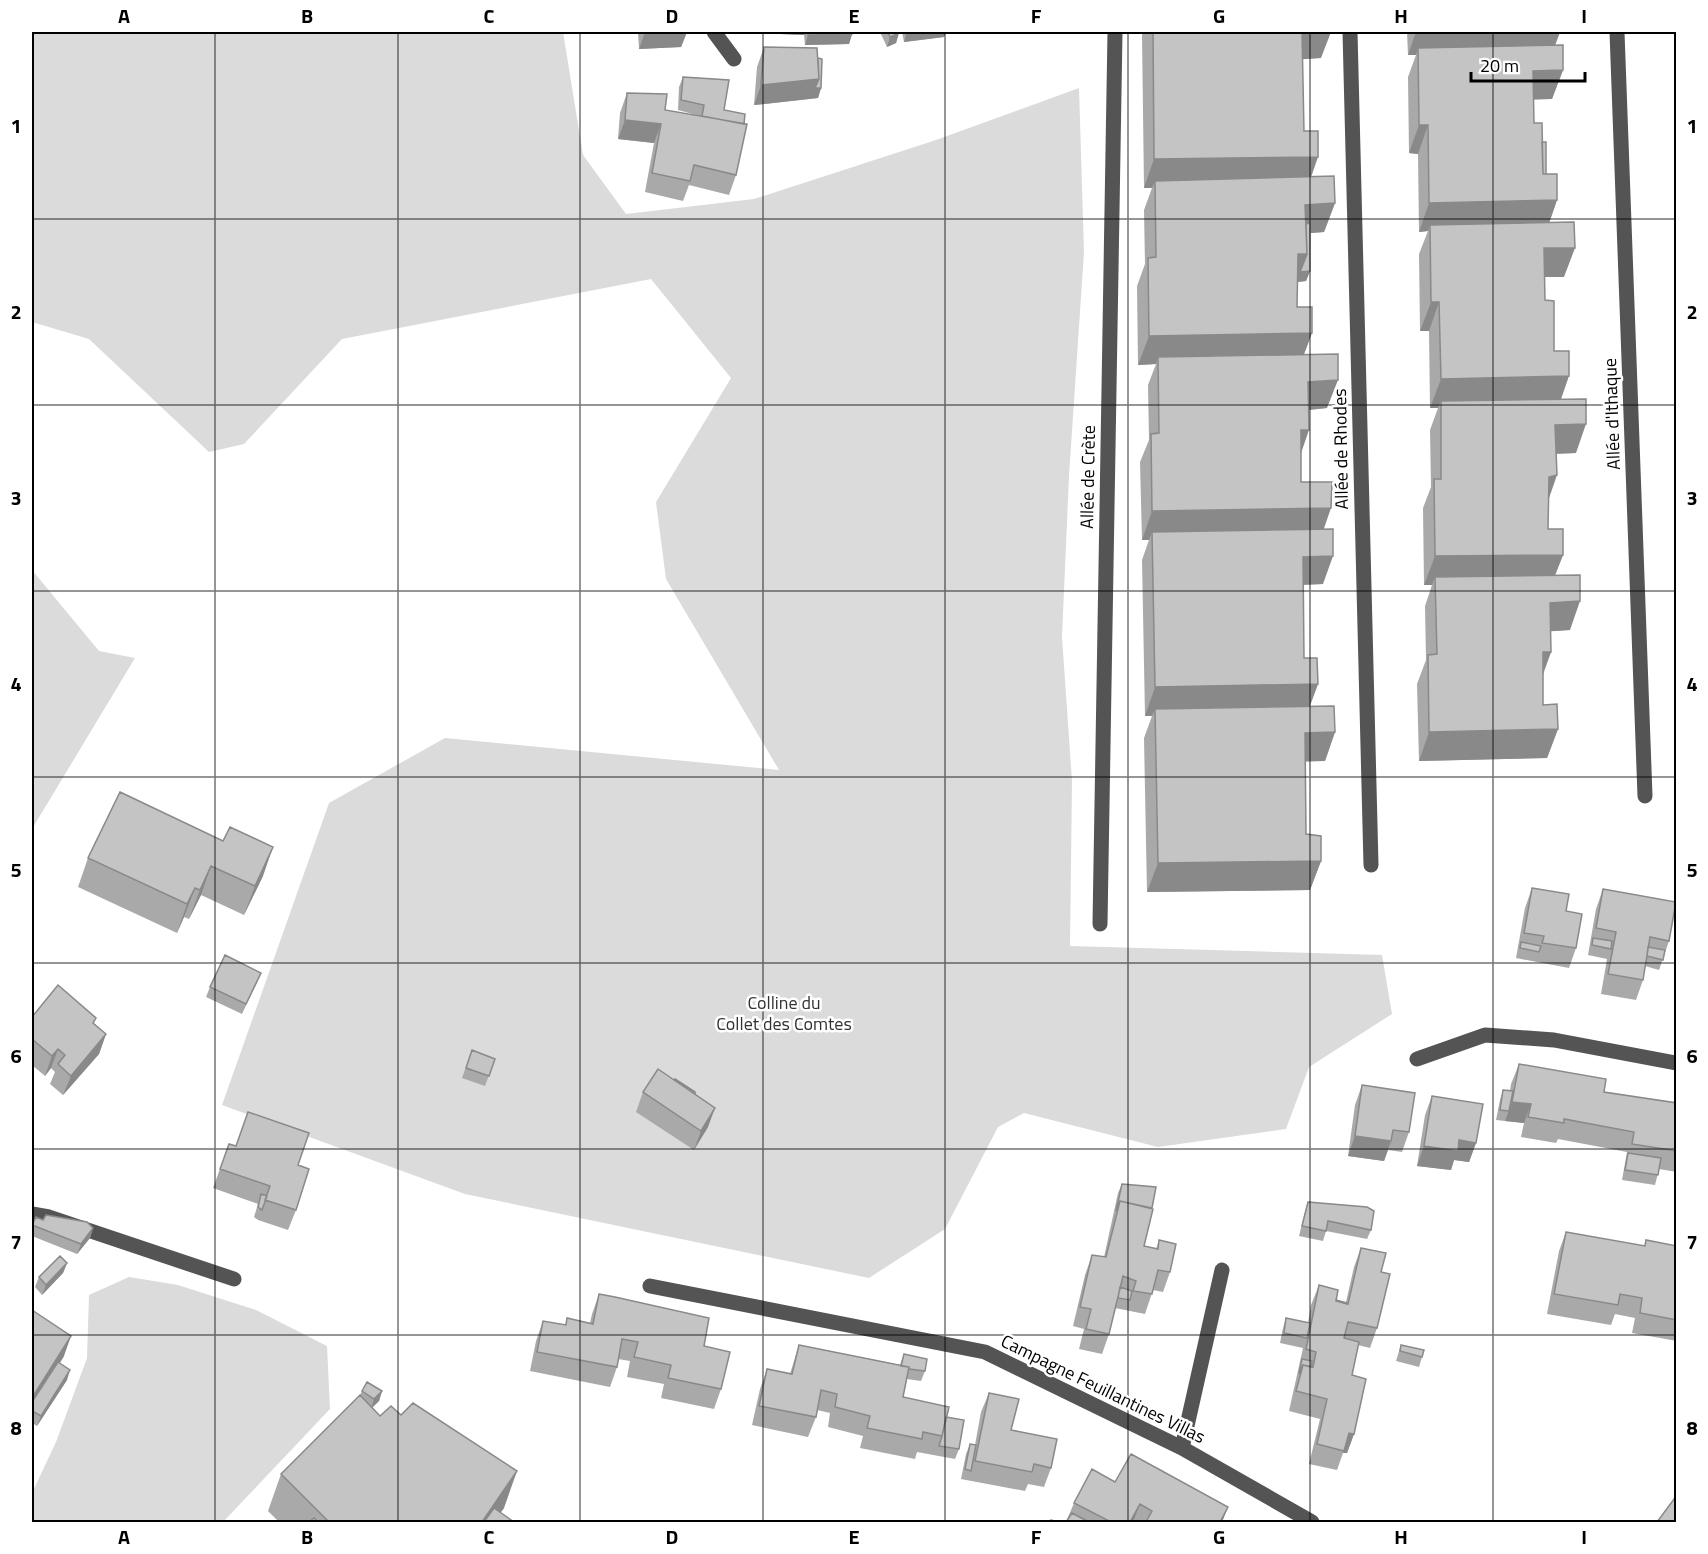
<svg xmlns="http://www.w3.org/2000/svg" width="1708" height="1554" viewBox="0 0 1708 1554" font-family="'Titillium Web',sans-serif">
<style>
.green{fill:#dbdbdb}
.lines{fill:none;stroke-linecap:round;stroke-linejoin:round}
.minor{stroke:#545454;stroke-width:15}
.wall{fill:#a9a9a9}
.shaded-wall{fill:#898989}
.building{fill:#c4c4c4;stroke:#898989;stroke-width:1.5}
.grid{fill:none;stroke:#000;stroke-width:1.5;stroke-opacity:0.55}
.labels{text-anchor:middle;stroke-width:5;stroke-linejoin:round;paint-order:stroke}
.street-label{font-size:18px;fill:#000;stroke:#fff}
.park-label{font-size:18px;fill:#323232;stroke:#fff}
.neatline{fill:none;stroke:#000;stroke-width:2}
.grid-label{font-size:20px;text-anchor:middle;font-weight:bold;fill:#000}
</style>
<rect width="100%" height="100%" fill="#fff"/>
<path class="green" d="M32,32H563L583,155L626,214L754,199L936,140L1079,88L1084,252L1069,476L1062,637L1072,781L1070,946L1382,955L1392,1014L1309,1067L1286,1129L1158,1147L1024,1113L998,1127L945,1229L869,1278L465,1194L222,1105L329,803L445,738L779,770L666,579L656,502L731,378L651,279L342,339L244,444L209,452L89,339L32,322Z
M32,570L99,651L135,658L32,829Z
M129,1277L178,1285L256,1310L327,1346L330,1409L223,1522H32V1493L56,1442L87,1358L89,1295Z"/>
<g class="lines">
<path class="minor" d="M714,32L734,59
M1350,32L1371,865
M1617,32L1645,796
M1100,924L1115,32
M1417,1059L1485,1035L1554,1040L1676,1063
M32,1214L49,1217L234,1279
M650,1286L985,1352L1182,1448L1312,1522
M1182,1448L1222,1270"/>
</g>
<path class="wall" d="M638,32H687L681,47L639,49Z
M733,32H852V34L849,44L805,45L804,35Z
M880,32H899L896,43L887,47Z
M902,32H946L944,37L904,42Z
M1143,32H1153L1321,58L1302,59L1304,131L1311,177L1335,203L1324,232L1310,233V271L1306,281L1298,282L1297,307L1312,333L1304,354L1327,408L1309,410L1301,452V482L1323,529V584L1303,585L1304,658L1318,684L1310,706L1335,732L1325,761H1305L1306,834L1321,861L1310,890L1147,892L1144,738L1152,716H1145L1142,560L1149,540H1142L1140,462L1149,440L1148,385L1156,364L1138,365L1137,286L1145,264L1144,210L1152,188H1144L1142,35Z
M1407,32H1560L1555,46L1563,70L1552,99H1533L1534,123L1542,142L1546,174L1557,200L1549,223L1564,277H1545V300L1554,351L1561,400L1576,453L1556,454L1548,499V529L1563,555L1555,575L1570,630L1551,631V652L1543,675V705L1558,729L1547,758L1419,761L1417,684L1426,660L1425,606L1432,585H1424L1423,508L1431,487L1430,430L1438,408H1430L1429,331H1420L1419,254L1428,231L1419,232L1418,154L1409,153L1408,77L1416,55H1408Z
M1674,32H1677V84H1675Z
M764,47L821,88L818,98L754,105L757,67Z
M683,77L724,110L736,175L729,195L689,185L683,201L645,192L654,143L618,139L620,113L627,93L665,110L700,116L678,110L679,87Z
M120,792L263,876L244,915L201,895L189,919L184,917L177,933L78,887L88,858Z
M1532,888L1566,911L1576,948L1569,968L1516,958L1525,908Z
M1603,889L1669,941L1659,970L1645,966L1643,980L1636,1000L1601,994L1607,959L1588,955L1596,909Z
M1677,966V983L1674,982Z
M261,973L257,982L242,1014L206,997L210,987Z
M32,1017L94,1024L106,1034L99,1054L63,1095L50,1084L55,1072L51,1068L45,1076L32,1065Z
M472,1050L495,1059L485,1086L462,1078Z
M1519,1064L1604,1092L1677,1103V1172L1659,1169L1655,1185L1622,1180L1627,1152L1558,1139L1556,1143L1521,1137L1524,1123L1496,1120L1500,1100L1503,1090L1510,1091L1511,1084Z
M1362,1085L1409,1132L1402,1152L1388,1150L1384,1161L1348,1156L1355,1105Z
M643,1092L695,1094L708,1127L694,1150L636,1112Z
M1432,1096L1476,1143L1469,1162L1454,1160L1451,1170L1417,1166L1425,1115Z
M229,1144L298,1165L296,1210L288,1230L258,1220L254,1217L258,1204L213,1188Z
M1122,1184L1144,1246L1156,1249L1159,1240L1170,1272L1163,1292L1153,1290L1145,1314L1115,1308L1109,1334L1102,1354L1079,1349L1084,1329L1073,1326L1085,1275L1092,1255L1104,1257L1118,1193Z
M1308,1202L1371,1230L1367,1239L1326,1231L1323,1241L1299,1236L1305,1212Z
M43,1220L93,1228L90,1238L77,1254L32,1236V1225Z
M1566,1232L1644,1246L1646,1240L1677,1246V1341L1632,1333L1635,1318L1615,1314L1611,1325L1547,1314L1559,1251Z
M1361,1248L1381,1272L1377,1328L1370,1348L1358,1345L1352,1375L1354,1434L1347,1453H1343L1337,1470L1309,1464L1320,1419L1289,1411L1303,1348L1280,1343L1283,1328L1286,1318L1308,1323L1311,1305L1319,1285L1336,1300L1346,1302L1354,1267Z
M67,1263L63,1273L42,1295L35,1287L39,1277Z
M599,1294L704,1346L721,1389L714,1409L661,1398L664,1384L627,1377L630,1361L618,1359L617,1367L610,1387L530,1371L536,1341L543,1321L565,1325L567,1318L590,1323L592,1314Z
M32,1310L64,1356L60,1363L67,1380L37,1426L32,1423Z
M799,1345L900,1365L904,1354L925,1371L921,1381L907,1379L903,1397L946,1417L959,1449L955,1459L917,1452L915,1459L860,1448L863,1436L828,1427L830,1413L817,1410L816,1417L808,1437L752,1425L760,1389L767,1369L790,1374Z
M1401,1345L1422,1357L1419,1367L1396,1361Z
M362,1391H382L379,1401L372,1407L380,1416L504,1508L500,1513L514,1522H279L268,1511L281,1474L360,1395Z
M989,1393L1011,1430L1051,1468L1044,1487L1028,1484L1025,1491L961,1479L966,1454L970,1444L975,1445L981,1412Z
M1115,1482L1228,1507L1222,1522H1066L1074,1503Z"/>
<path class="shaded-wall" d="M645,32H687L681,47L639,49Z
M733,32H805L804,35Z
M907,32H946L944,37L904,42Z
M1302,32H1331L1321,58L1291,60Z
M1416,32H1560L1552,52L1418,48L1416,55H1408Z
M899,33L896,43L887,47L890,37Z
M852,34L849,44L805,45L808,35Z
M1563,70L1552,99L1522,100L1533,71Z
M819,79L821,88L818,98L754,105L761,85Z
M625,120L661,124L654,143L618,139Z
M1419,125H1428L1418,154L1409,153Z
M1318,157L1308,186L1155,181L1152,188H1144L1154,159Z
M1557,200L1547,229L1430,225L1428,231L1419,232L1429,203Z
M1335,203L1324,232L1299,234L1305,205Z
M1544,248H1575L1564,277H1534Z
M1298,254H1307L1310,271L1306,281L1288,283Z
M1431,302H1439L1429,331H1420Z
M1312,333L1301,362L1158,357L1156,364L1138,365L1149,336Z
M1569,376L1559,405L1441,401L1438,408H1430L1441,379Z
M1338,380L1327,408L1297,411L1308,382Z
M1586,424L1576,453L1544,454L1555,425Z
M1301,430H1309L1299,459Z
M1557,475L1547,504L1549,477Z
M1331,508L1321,537L1152,532L1149,540H1142L1152,511Z
M1563,555L1552,583L1435,577L1432,585H1424L1435,556Z
M1333,556L1323,584L1292,585L1303,557Z
M1580,601L1570,630L1540,632L1550,603Z
M1543,652H1551L1540,681Z
M1318,684L1307,713L1155,709L1152,716H1145L1155,687Z
M1558,729L1547,758L1419,761L1429,732Z
M1335,732L1325,761L1294,762L1305,733Z
M273,847L263,876L244,915L255,886Z
M1321,861L1310,890L1147,892L1158,863Z
M211,866L201,895L189,919L200,890Z
M195,888L184,917L177,933L187,904Z
M106,1034L99,1054L63,1095L71,1076Z
M58,1049L51,1068L45,1076L52,1056Z
M1512,1102L1531,1104L1524,1123L1505,1121Z
M715,1108L708,1127L694,1150L701,1131Z
M1355,1136L1391,1141L1384,1161L1348,1156Z
M1459,1140L1476,1143L1469,1162L1454,1160L1451,1170L1417,1166L1424,1146Z
M93,1228L90,1238L77,1254L81,1244Z
M67,1263L63,1273L42,1295L46,1285Z
M71,1336L64,1356L32,1407V1398Z
M70,1370L67,1380L37,1426L41,1416Z
M382,1391L379,1401L371,1409L374,1399Z
M1349,1433L1354,1434L1347,1453H1343Z
M517,1471L504,1508L494,1522H482Z
M1140,1504L1133,1522H1130Z
M1228,1507L1222,1522H1220Z"/>
<path class="building" d="M808,32H852V34L808,35Z
M888,32H899V33L890,37Z
M1153,32H1302L1304,131H1318V157L1154,159Z
M1563,45V70L1533,71L1534,123H1542L1543,174H1557V200L1429,203L1428,125H1419L1418,48Z
M764,47L817,48L819,79L761,85Z
M818,58L822,59L821,88H815L819,79Z
M683,77L729,80L724,110L745,114L744,124L702,116L704,105L681,100Z
M627,93L667,94L665,110L747,124L736,175L694,165L690,181L652,173L661,124L625,120Z
M1542,142H1546V174H1543Z
M1334,176L1335,203L1305,205L1307,254H1298L1297,307H1312V333L1149,336L1148,258L1156,257L1155,181Z
M1574,222L1575,248H1544L1545,300L1554,301V351H1569V376L1441,379L1439,302H1431L1430,225Z
M1310,223V271L1300,272L1307,254L1306,224Z
M1338,354V380L1308,382L1309,430H1301V482H1332L1331,508L1152,511L1151,434L1159,433L1158,357Z
M1586,399V424L1555,425L1557,475L1549,477L1548,529H1563V555L1435,556L1434,479H1441V401Z
M1333,529V556L1303,557L1304,658H1317L1318,684L1155,687L1152,532Z
M1580,575V601L1550,603L1551,652H1543V705L1557,704L1558,729L1429,732L1428,655L1437,654L1435,577Z
M1334,706L1335,732L1305,733L1306,834L1321,836V861L1158,863L1155,709Z
M120,792L223,841L230,827L273,847L255,886L211,866L200,890L195,888L187,904L88,858Z
M1532,888L1569,894L1566,911L1582,914L1576,948L1542,943L1544,936L1524,933Z
M1603,889L1676,902L1669,941L1650,937L1643,980L1608,974L1616,932L1596,928Z
M1593,938L1612,941L1611,949L1592,945Z
M1521,942L1541,946L1539,952L1520,948Z
M1648,947L1665,950L1663,960L1647,956Z
M225,955L261,973L246,1004L210,987Z
M58,985L96,1018L93,1023L106,1034L71,1076L58,1064L65,1055L58,1049L52,1056L32,1039V1017Z
M472,1050L495,1059L489,1076L466,1068Z
M1519,1064L1606,1079L1604,1092L1677,1103V1151L1632,1144L1634,1132L1564,1119V1123L1528,1117L1531,1104L1512,1102Z
M658,1069L715,1108L701,1131L643,1092Z
M675,1079L695,1092V1094L674,1080Z
M1362,1085L1415,1093L1409,1132L1393,1130L1391,1141L1355,1136Z
M1503,1090L1513,1091L1509,1111L1500,1110Z
M1432,1096L1483,1104L1476,1143L1459,1140L1458,1151L1424,1146Z
M248,1112L309,1133L298,1165L309,1169L296,1210L265,1200L270,1186L220,1169L229,1144L236,1146Z
M1628,1153L1661,1158L1658,1175L1625,1170Z
M1122,1184L1156,1187L1152,1208L1120,1201L1116,1211Z
M261,1194L267,1196L262,1210L258,1207Z
M1120,1201L1153,1209L1144,1246L1158,1249L1159,1240L1176,1244L1170,1272L1158,1270L1152,1294L1133,1291L1136,1281L1123,1276L1109,1334L1086,1329L1091,1309L1080,1307L1092,1255L1106,1257Z
M1308,1202L1367,1207L1374,1211L1371,1230L1328,1221L1326,1231L1302,1226Z
M46,1215L87,1222L93,1228L81,1244L32,1225L36,1217L43,1220Z
M1566,1232L1645,1246L1646,1240L1677,1246V1320L1640,1313L1642,1298L1620,1294L1618,1305L1554,1294Z
M1361,1248L1386,1253L1381,1272L1390,1274L1377,1328L1348,1322L1344,1338L1359,1342L1352,1375L1366,1379L1354,1434L1349,1433L1344,1451L1317,1444L1327,1399L1296,1391L1303,1365L1313,1367L1316,1352L1306,1349L1319,1285L1338,1290L1336,1301L1348,1304Z
M60,1256L67,1263L46,1285L39,1277Z
M1120,1287L1132,1291L1130,1300L1118,1298Z
M599,1294L615,1297L709,1318L704,1346L730,1352L721,1389L668,1378L671,1365L634,1357L638,1342L622,1339L617,1367L537,1352L543,1321L566,1325L567,1318L593,1324Z
M1336,1300L1347,1303V1304L1336,1301Z
M32,1310L71,1336L32,1398Z
M1286,1318L1310,1323L1307,1338L1284,1333Z
M799,1345L909,1367L903,1397L949,1407L942,1436L923,1432L922,1439L867,1428L870,1416L835,1407L837,1394L821,1390L816,1417L759,1406L767,1369L792,1374Z
M1401,1345L1424,1350L1422,1357L1400,1351Z
M904,1354L927,1359L925,1371L909,1369V1367L901,1366Z
M1302,1359L1312,1361L1311,1367L1303,1365L1299,1374Z
M58,1362L70,1370L41,1416L32,1411V1402Z
M367,1382L382,1391L374,1399L362,1391Z
M989,1393L1019,1399L1011,1430L1057,1439L1051,1468L1034,1464L1032,1472L975,1461Z
M360,1395L380,1416L391,1406L401,1415L413,1403L517,1471L482,1522H477L474,1521L473,1522H329L281,1474Z
M946,1417L964,1420L959,1449L939,1446L942,1436Z
M970,1444L976,1445L971,1471L965,1469Z
M1131,1454L1228,1507L1220,1522H1146L1152,1511L1140,1504L1130,1522H1111L1074,1503L1092,1469L1115,1482Z
M1677,1495V1522H1657Z
M494,1508L514,1522H484Z
M1072,1513L1089,1522H1066Z
M314,1518L318,1522H309Z
M1051,1520L1058,1522H1050Z"/>
<path class="grid" d="M215,32V1522M398,32V1522M580,32V1522M763,32V1522M945,32V1522M1128,32V1522M1310,32V1522M1493,32V1522M32,219H1676M32,405H1676M32,591H1676M32,777H1676M32,963H1676M32,1149H1676M32,1335H1676"/>
<g class="labels">
<g class="street-label">
<text transform="translate(1612 414) rotate(-92)" y="6">Allée d'Ithaque</text>
<text transform="translate(1341 449) rotate(-91)" y="6">Allée de Rhodes</text>
<text transform="translate(1088 477) rotate(-89)" y="6">Allée de Crète</text>
<text transform="translate(1103 1389) rotate(26)" y="6">Campagne Feuillantines Villas</text>
</g>
<g class="park-label">
<text x="784" y="1009">Colline du<tspan x="784" dy="21">Collet des Comtes</tspan></text>
</g>
</g>
<rect width="1708" height="1554" fill="none" stroke="#ffffff" stroke-width="66"/>
<path d="M1471 72v9h114v-9" fill="none" stroke="#000000" stroke-width="3"/>
<text x="1480" y="72" font-size="18" fill="#000000" stroke="#ffffff" stroke-width="4.5" paint-order="stroke">20 m</text>
<rect x="33" y="33" width="1642" height="1488" class="neatline"/>
<g class="grid-label">
<text x="124" y="23">A</text>
<text x="307" y="23">B</text>
<text x="489" y="23">C</text>
<text x="672" y="23">D</text>
<text x="854" y="23">E</text>
<text x="1036" y="23">F</text>
<text x="1219" y="23">G</text>
<text x="1401" y="23">H</text>
<text x="1584" y="23">I</text>
<text x="16" y="133">1</text>
<text x="1692" y="133">1</text>
<text x="16" y="319">2</text>
<text x="1692" y="319">2</text>
<text x="16" y="505">3</text>
<text x="1692" y="505">3</text>
<text x="16" y="691">4</text>
<text x="1692" y="691">4</text>
<text x="16" y="877">5</text>
<text x="1692" y="877">5</text>
<text x="16" y="1063">6</text>
<text x="1692" y="1063">6</text>
<text x="16" y="1249">7</text>
<text x="1692" y="1249">7</text>
<text x="16" y="1435">8</text>
<text x="1692" y="1435">8</text>
<text x="124" y="1544">A</text>
<text x="307" y="1544">B</text>
<text x="489" y="1544">C</text>
<text x="672" y="1544">D</text>
<text x="854" y="1544">E</text>
<text x="1036" y="1544">F</text>
<text x="1219" y="1544">G</text>
<text x="1401" y="1544">H</text>
<text x="1584" y="1544">I</text>
</g>
</svg>
